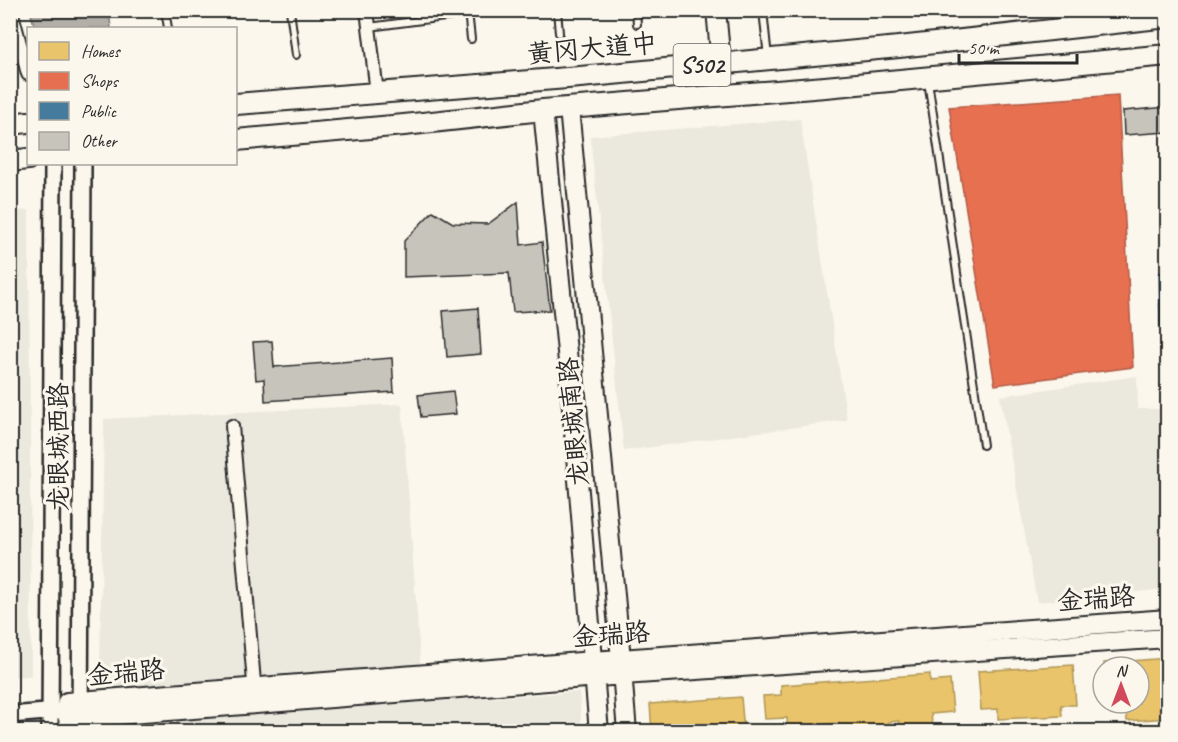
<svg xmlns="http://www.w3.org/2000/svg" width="1178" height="742" viewBox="0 0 1178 742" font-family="Caveat,'LXGW WenKai TC',sans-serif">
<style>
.built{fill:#ebe8de}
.water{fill:#b1afa7;stroke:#7b7a75;stroke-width:1.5}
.homes{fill:#e9c46a;stroke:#b09657;stroke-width:1.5}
.shops{fill:#e76f51;stroke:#af5b46;stroke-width:1.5}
.public{fill:#457b9d;stroke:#3d637b;stroke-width:1.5}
.building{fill:#c7c4bc;stroke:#2b2b2b;stroke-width:1.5}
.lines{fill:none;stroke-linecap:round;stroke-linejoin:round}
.service-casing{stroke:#2b2b2b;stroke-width:10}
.minor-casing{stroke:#2b2b2b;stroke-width:16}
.tertiary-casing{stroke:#2b2b2b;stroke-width:20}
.secondary-casing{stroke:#2b2b2b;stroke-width:22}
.primary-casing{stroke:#2b2b2b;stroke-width:24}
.service{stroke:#fbf7ec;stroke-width:6}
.minor{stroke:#fbf7ec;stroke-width:12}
.tertiary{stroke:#fbf7ec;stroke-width:15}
.secondary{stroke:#fbf7ec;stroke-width:18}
.primary{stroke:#fbf7ec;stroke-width:20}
.labels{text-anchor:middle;stroke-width:6;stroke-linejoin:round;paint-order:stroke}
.shield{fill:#fbf7ec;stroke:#696865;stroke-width:1.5}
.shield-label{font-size:24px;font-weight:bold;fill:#2b2b2b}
.street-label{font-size:26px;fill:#2b2b2b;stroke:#fbf7ec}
</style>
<rect width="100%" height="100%" fill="#fbf7ec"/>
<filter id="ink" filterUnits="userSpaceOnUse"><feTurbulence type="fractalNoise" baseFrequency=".0167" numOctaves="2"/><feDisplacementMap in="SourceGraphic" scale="12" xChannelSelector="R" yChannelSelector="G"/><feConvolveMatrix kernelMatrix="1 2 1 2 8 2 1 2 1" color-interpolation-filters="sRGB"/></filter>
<g filter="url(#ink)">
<path class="built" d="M800,119L847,420L624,451L590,136Z
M29,210L31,676L11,677L10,212Z
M1137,376L1138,409H1166V589L1037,602L1000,396Z
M402,404L423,702L579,692L582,731L99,732L104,419Z"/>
<path class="water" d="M30,11H109L111,28H35Z"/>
<path class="homes" d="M1168,658V718L1127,721L1125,703H1139V667H1104V663Z
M1073,665L1076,705H1061L1062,716L998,719V709L981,710L978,671Z
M930,674V682L950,680L953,712L931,714L933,732H900L899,721L888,722L889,732H840L839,723L826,724L827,732H788L787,718L765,719L763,696L781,695V685Z
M741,697L744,732H652L650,704Z"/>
<path class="shops" d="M1118,95L1133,367L995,385L949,107Z"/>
<path class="public" d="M1168,272V326H1160L1159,273Z"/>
<path class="building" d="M1168,107V132L1124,135L1123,111Z
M518,202L521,245L542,242L550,310L513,312L509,273L404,277V241L433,211L453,223L488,224Z
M478,308L481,354L447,357L443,311Z
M272,341L274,367L392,358L394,392L265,401L264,379L256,380L253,342Z
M453,391L456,414L421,417L418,395Z"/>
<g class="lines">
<g class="service-casing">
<path id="service" d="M165,10L168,28
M290,10L296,55
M557,10L559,33
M636,10L637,24
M763,10L768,58
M468,11L471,39
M165,12L176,10
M369,27L498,10
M928,81L983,445"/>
</g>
<g class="minor-casing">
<path id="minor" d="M11,10L28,74
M367,10L377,93
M232,426L255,694"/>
</g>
<g class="tertiary-casing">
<path id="tertiary" d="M10,715L58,711
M50,732L53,164
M80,732L83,164"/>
</g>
<g class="secondary-casing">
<path id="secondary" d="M716,10L721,63
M569,108L621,659L627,732
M543,110L569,372L599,732
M1168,619L593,661L67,702L68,719L623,675L1168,638"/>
</g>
<g class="primary-casing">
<path id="primary" d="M236,104L580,77L899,47L1168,17
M10,124L28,122
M236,140L404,125L543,110L825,87L1168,55
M10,161L28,159"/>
</g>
<use href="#service" class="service"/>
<use href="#minor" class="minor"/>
<use href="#tertiary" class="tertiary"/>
<use href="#secondary" class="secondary"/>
<use href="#primary" class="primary"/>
</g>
</g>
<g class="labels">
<rect class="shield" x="673.5" y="44" width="57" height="42" rx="4.5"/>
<g class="shield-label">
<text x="702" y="73">S502</text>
</g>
<g class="street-label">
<text transform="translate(592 48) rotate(-5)" y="9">黄冈大道中</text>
<text transform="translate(573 422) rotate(-95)" y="9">龙眼城南路</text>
<text transform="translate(58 447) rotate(-90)" y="9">龙眼城西路</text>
<text transform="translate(1096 598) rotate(-4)" y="9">金瑞路</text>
<text transform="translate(611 634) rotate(-4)" y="9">金瑞路</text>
<text transform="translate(126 672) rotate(-5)" y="9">金瑞路</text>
</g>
</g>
<rect width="1178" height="742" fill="none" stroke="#fbf7ec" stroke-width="36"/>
<rect x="18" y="18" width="1142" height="706" fill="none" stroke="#2b2b2b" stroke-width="2" filter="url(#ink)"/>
<rect x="27" y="27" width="210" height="138" fill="#fbf7ec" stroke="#a8a59f" stroke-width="1.5"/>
<rect x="39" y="42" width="30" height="18" fill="#e9c46a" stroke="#a8a59f" stroke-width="1.5"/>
<text x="81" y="57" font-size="18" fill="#2b2b2b">Homes</text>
<rect x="39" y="72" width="30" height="18" fill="#e76f51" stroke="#a8a59f" stroke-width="1.5"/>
<text x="81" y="87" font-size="18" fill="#2b2b2b">Shops</text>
<rect x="39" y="102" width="30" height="18" fill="#457b9d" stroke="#a8a59f" stroke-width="1.5"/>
<text x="81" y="117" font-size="18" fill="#2b2b2b">Public</text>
<rect x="39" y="132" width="30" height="18" fill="#c7c4bc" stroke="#a8a59f" stroke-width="1.5"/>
<text x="81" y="147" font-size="18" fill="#2b2b2b">Other</text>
<g transform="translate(1121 685)"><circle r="28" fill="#fbf7ec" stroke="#a8a59f" stroke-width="1.5"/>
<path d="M0-4.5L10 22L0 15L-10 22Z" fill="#d1495b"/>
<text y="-9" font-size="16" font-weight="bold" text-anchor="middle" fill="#2b2b2b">N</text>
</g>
<path d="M959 54v9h118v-9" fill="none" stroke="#2b2b2b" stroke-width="3"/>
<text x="968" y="54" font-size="18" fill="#2b2b2b" stroke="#fbf7ec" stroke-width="4.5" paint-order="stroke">50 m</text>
</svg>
